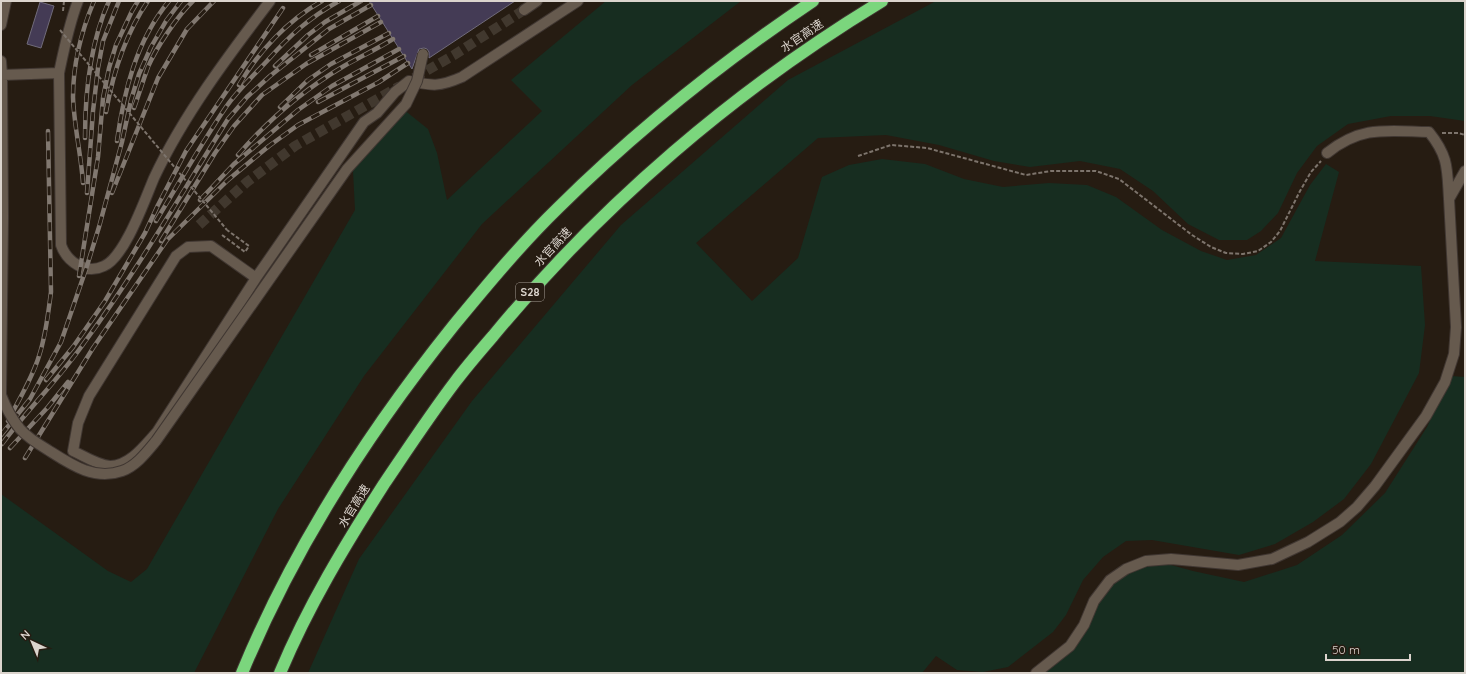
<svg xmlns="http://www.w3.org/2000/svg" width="1466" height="674" viewBox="0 0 1466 674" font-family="Quicksand,'Noto Sans SC',sans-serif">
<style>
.green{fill:#172d20}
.building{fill:#443b55;stroke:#706b7a}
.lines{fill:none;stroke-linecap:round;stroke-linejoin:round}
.minor-tunnel{stroke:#41382e;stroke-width:10;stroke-dasharray:10 5;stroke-linecap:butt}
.minor-casing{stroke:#403732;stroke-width:12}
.highway-casing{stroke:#403732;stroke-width:14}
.path{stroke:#7d746c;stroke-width:2;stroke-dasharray:4 2;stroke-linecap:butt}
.minor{stroke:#665a4e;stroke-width:10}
.highway{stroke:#7bd67d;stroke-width:12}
.rail-casing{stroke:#817870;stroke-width:4.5}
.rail{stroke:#261c12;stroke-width:3;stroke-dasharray:9;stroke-linecap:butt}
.minor-bridge-casing{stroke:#403732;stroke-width:12;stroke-linecap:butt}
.path-bridge{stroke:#7d746c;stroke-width:2;stroke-dasharray:4 2;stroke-linecap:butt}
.minor-bridge{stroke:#665a4e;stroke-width:10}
.labels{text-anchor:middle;stroke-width:3.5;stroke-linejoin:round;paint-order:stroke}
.shield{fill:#261c12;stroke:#a59d95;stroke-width:1}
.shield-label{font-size:11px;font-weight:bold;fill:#dbd4cd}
.street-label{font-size:12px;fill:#dbd4cd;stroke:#261c12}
</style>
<rect width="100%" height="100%" fill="#261c12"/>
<path class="green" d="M606,1H741L632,85L482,224L364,376L278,509L194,673H1V494L108,571L131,582L147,569L355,210L353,171L378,136L403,109L428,129L437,153L447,200L542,111L511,80Z
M936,1H1465V121L1430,116H1391L1348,124L1317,146L1297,173L1278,213L1261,231L1247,240H1219L1188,224L1153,191L1120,169L1080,161L1030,167L994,161L939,145L886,135L818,138L696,243L752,301L798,258L822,177L849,165L882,159L925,164L964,179L1003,187L1049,183L1087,185L1116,197L1162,230L1201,251L1227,260L1256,255L1281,238L1310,185L1326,164L1339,172L1315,261L1421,266L1425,325L1419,373L1371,464L1344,499L1313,522L1275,544L1239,555L1152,540L1126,541L1103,557L1083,580L1066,615L1053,632L1008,667L983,672L957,670L936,656L922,673H308L359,559L472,401L621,225L788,80Z
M1451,376L1465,377V673H1035L1052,662L1074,635L1118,569L1160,562L1193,571L1244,582L1297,565L1342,535L1385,493L1427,427Z"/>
<path class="building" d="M369,1H515L429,58V52L427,49L424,48L419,49L412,69Z
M40,2L54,6L41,48L27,44Z"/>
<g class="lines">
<path class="minor-tunnel" d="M414,78L454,55L524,10
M199,225L247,182L295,146L400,86"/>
<g class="minor-casing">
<path id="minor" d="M78,1C69,24 64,49 59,73L61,245C67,262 86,275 104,266C125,257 145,199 154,178C183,116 228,56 270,1
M524,10L537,1
M1,25L6,1
M1,61L2,75L3,217
M2,75L59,73
M1327,153C1362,125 1387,131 1429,132C1449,157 1447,169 1449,199
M256,278L211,246L188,247L176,256L89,396L78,423L73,451C84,456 97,465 110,466C130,466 145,445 157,432L256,278L364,122L377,113L395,92L409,81C433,86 439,87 462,77L578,1
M1036,673L1070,646L1084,625L1094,601L1110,580L1126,569L1146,561L1171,559L1238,565L1272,559L1308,542L1340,522L1357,507L1375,486L1426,416L1445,382L1454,354L1456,327L1449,199L1465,171"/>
</g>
<g class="highway-casing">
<path id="highway" d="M242,673C294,547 369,431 454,325C487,285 521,244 558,208C636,131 722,62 813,1
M280,673C308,606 345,545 384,484C407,450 430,415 455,382C467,366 480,351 493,336C602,204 735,90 882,1"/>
</g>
<path class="path" d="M63,11L64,1
M1442,133H1458L1465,135
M858,156L891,145L927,148L1026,175L1051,171H1096L1119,179L1192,235L1211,247L1226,253L1243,254L1258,251L1271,242L1280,231L1300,191L1311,172L1321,161
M222,235L245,252L249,246L227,230"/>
<use href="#minor" class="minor"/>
<use href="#highway" class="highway"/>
<g class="rail-casing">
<path id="rail" d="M311,55L378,16
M275,66L308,35L325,22L361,1
M239,85C258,52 288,20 322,1
M318,102L404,56
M280,107L308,80L331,64L389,33
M134,108C139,94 143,81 148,67C156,48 178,15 193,1
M106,112C113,73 126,33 148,1
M85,138C85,92 90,43 109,1
M117,141C124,91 136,41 169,1
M238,155C268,120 305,89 344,66C360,57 377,49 393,39
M83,183C81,154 74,126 73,97C73,63 81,32 94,1
M87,193L93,111L98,68L103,41L119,1
M112,193L158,78L187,29L214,1
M200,200L234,164L298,110L332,86L399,49
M156,221C179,183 201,144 226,107C238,90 253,76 267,61C290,35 309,18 339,1
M161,241L215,153L234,126L262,95L306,64L381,22
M79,276L98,157L103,98L109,68L116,45L132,11L138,1
M46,380L73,347L105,301L145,233L158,205L186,151L283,8
M8,421C19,399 32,379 39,356C46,335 48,314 51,292L48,131
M1,435L30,399L61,342L86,269L99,227L122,142L131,100L139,74L151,47L166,21L181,1
M2,444C28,409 59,379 84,343C137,271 181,194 228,119L247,97L270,76L329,29L371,5
M10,448L48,407L68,382
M25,458L93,348L167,240L228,180L269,146L298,125L379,82L408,63"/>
</g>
<use href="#rail" class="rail"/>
<g class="minor-bridge-casing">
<path id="minor-bridge" d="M3,217L1,395C6,408 11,418 20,429C28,438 38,444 48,450C70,464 94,481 122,471C136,466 146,453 156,441L347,169L406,104L417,81L423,54"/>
</g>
<path class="path-bridge" d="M60,30L227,230"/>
<use href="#minor-bridge" class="minor-bridge"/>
</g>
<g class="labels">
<rect class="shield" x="516" y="283" width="28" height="18" rx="3"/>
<g class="shield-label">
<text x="530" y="296">S28</text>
</g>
<g class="street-label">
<text transform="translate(802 36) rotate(-34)" y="4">水官高速</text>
<text transform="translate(553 247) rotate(-47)" y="4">水官高速</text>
<text transform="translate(354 506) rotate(-58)" y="4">水官高速</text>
</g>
</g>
<rect width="1466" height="674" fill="none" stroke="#dbd4cd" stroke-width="4"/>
<g transform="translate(32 642) rotate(316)" stroke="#261c12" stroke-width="3" paint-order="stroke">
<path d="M0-3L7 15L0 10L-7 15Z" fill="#dbd4cd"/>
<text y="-6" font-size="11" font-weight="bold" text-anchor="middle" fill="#dbd4cd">N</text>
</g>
<path d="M1326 654v6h84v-6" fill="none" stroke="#dbd4cd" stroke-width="2"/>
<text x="1332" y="654" font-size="12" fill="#dbd4cd" stroke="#261c12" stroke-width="3" paint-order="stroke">50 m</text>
</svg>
